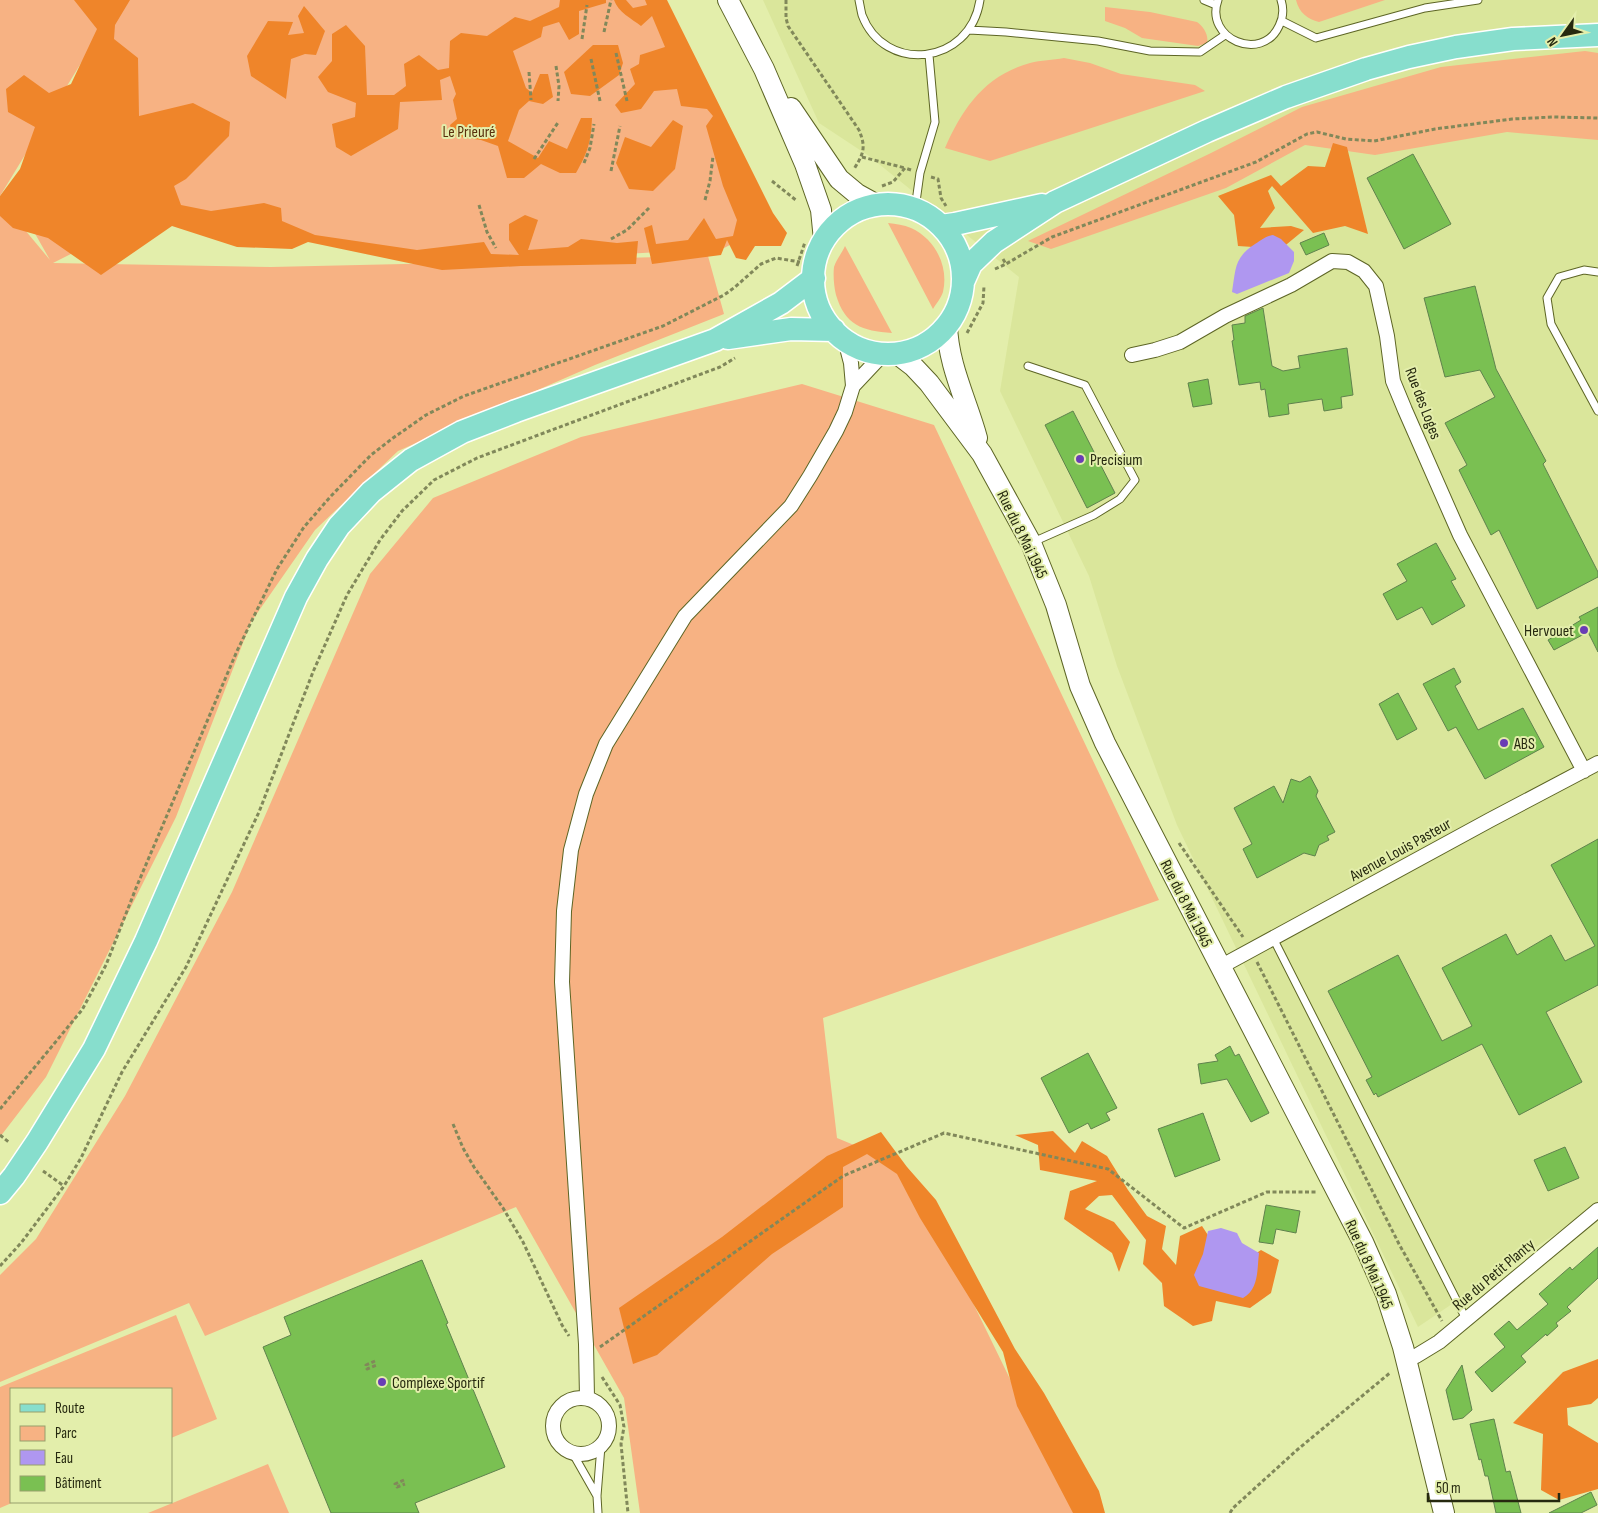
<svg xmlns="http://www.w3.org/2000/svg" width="1598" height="1513" viewBox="0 0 1598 1513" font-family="'Sofia Sans Condensed',sans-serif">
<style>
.built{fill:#dae69b}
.green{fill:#f7b283;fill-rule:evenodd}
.forest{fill:#ef852a}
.water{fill:#af97f0}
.building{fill:#7ac052;stroke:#5f824d}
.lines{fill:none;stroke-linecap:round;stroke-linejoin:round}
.lane-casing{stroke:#5d6525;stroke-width:9}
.street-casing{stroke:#5d6525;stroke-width:16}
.secondary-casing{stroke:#5d6525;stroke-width:22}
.primary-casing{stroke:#fff;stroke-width:25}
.path{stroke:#81885a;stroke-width:3;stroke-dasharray:4 2.5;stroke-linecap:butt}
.lane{stroke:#fff;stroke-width:7}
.street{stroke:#fff;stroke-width:14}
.secondary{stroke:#fff;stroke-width:20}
.primary{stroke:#87decd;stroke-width:22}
.poi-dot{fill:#693db5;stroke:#e3eeab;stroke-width:2}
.labels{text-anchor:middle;stroke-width:4;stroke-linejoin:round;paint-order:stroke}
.park-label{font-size:16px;fill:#5a300d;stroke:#e3eeab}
.street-label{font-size:16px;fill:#26290f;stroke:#e3eeab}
.poi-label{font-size:16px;fill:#26290f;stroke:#e3eeab;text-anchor:start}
</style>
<rect width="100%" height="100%" fill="#e3eeab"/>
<path class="built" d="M763,0H1598V1205L1418,1327L1177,825L1117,666L1089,576L1000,391L1019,277L869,156L819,123Z"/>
<path class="green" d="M0,0H660L769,225L724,248L528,260L708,256L724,314L595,365L398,451L315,530L251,622L176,817L46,1077L0,1137V200L50,260L16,200L109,17L0,196ZM156,211L448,263L271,267L53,263Z
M1296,0H1385L1319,22C1308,19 1299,13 1296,0Z
M1105,7L1150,12L1197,22C1203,26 1209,35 1207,43L1198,46L1142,38L1125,28L1105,21Z
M1585,51L1598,53V140L1507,132L1375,155L1305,145L1226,188L1051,249L1028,241L1211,153L1302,107L1441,67Z
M1064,58L1090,63L1121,74L1195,85L1205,91L990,161L945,148C962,109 985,75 1030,63C1041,60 1053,60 1064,58Z
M888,223C896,224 904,225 911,228C935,239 949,266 943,292C941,298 936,304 933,309Z
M845,246L892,333C862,331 845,325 836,295C834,287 833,275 834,267C836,260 842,253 845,246Z
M802,384L934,425L1159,900L823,1018L837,1138L907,1167L1075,1513H640L624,1398L516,1207L205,1336L189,1303L0,1382V1275L36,1239L125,1096L232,892L370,574L433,498L581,437Z
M176,1315L217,1419L171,1438V1389H11V1502H14L0,1508V1387Z
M268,1464L289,1513H148Z"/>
<path class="forest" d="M74,0H130L115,25L114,39L138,58L139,116L193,103L230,122L229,136L186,179L174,186L181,205L211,211L264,203L281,208L282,221L315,235L417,250L484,242L491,254L519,255L509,240V224L525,215L538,220L528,250L568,247L581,239L617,243L638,241L636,264L521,266L442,270L308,242L292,249L237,247L172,226L101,275L48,238L13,228L0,216V196L20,169L35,127L8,112L6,89L24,75L49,93L71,84L97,29Z
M560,0H606V3L579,11V34L569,40L559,22L543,27L541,37L513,51L526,88L532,93L540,74H548L553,97L543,104L529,101L519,110L508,141L538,158L549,141L567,149L581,118H592C591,142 588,152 576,173H560L541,164L524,178H507L498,146L481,140L453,136L450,125L457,119L453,100L456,94L450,76L440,80L442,100L400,102L398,129L351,156L336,147L332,124L355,117L356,103L328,92L318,77L332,61V34L346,25L365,46L367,95H394L406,86L404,64L419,55L438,70L449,68L450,41L461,33L487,36L515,17L530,21L559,7Z
M614,0H626L633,8L647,5L645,0H667L773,213L787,233L781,246H755L746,260L736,258L727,240L721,255L652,264L644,228L652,225L656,244L688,240L704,218L716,239L733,236L737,220L723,186L706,126L713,116L707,109L681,106L677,89L654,91L641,109L621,113L615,105L635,84L630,69L639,64L640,55L665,47L652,16L641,26C632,19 618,12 614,0Z
M304,6L325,31L316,55L305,54L291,59L286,99L251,76L247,56L268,21L293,22L288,35L304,33L298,16Z
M593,45H618L623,63L619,75L590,96L571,94L564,72Z
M673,120L683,126L675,169L653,191L629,189L616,163L625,137L651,147Z
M1333,143L1347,147L1368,234L1345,226L1313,233L1272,186L1268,191L1275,208L1260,228L1291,226L1304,230L1281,249L1238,246L1234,215L1218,196L1271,175L1281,186L1308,166L1325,167Z
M1053,1131L1075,1153L1082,1141L1107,1156L1128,1190L1147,1216L1166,1226L1162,1249L1176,1265L1180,1236L1202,1226L1215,1246L1246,1260L1261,1250L1279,1260L1271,1293L1250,1308L1216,1301L1212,1321L1193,1326L1164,1306L1162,1283L1143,1264L1146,1240L1112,1195L1099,1196L1085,1209L1114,1222L1130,1242L1119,1272L1112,1253L1064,1219L1070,1191L1097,1181L1040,1170L1038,1145L1015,1135Z
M881,1132L907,1167L936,1200L1015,1349L1044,1393L1099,1491L1105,1513H1073L1017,1406L1003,1352L920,1218L897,1174L867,1154L843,1167V1207L772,1254L657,1355L633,1364L619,1308L722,1237L827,1156Z
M1598,1359V1398L1591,1404L1567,1408L1568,1425L1598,1443V1489L1559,1500L1541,1490L1543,1434L1513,1423L1563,1372Z"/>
<path class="water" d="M1273,235L1281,239L1294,252V261L1289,273L1237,294L1232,292C1236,268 1234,258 1255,244C1261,240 1266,236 1273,235Z
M1221,1228L1237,1233L1242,1243L1259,1253C1257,1270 1259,1289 1243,1298L1199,1286L1194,1275L1203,1254L1208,1231Z"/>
<path class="building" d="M1413,154L1451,224L1404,249L1367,178Z
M1324,233L1329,245L1306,255L1300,243Z
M1475,286L1496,369L1546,461L1543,464L1598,572V577L1537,609L1499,530L1491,535L1459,470L1467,465L1445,423L1495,397L1480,370L1445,377L1424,298Z
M1263,308L1272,366L1283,371L1300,368L1298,356L1347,348L1353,395L1341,397L1342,408L1324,411L1322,399L1288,404L1289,414L1269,417L1265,389L1261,390L1260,382L1239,385L1232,341L1234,340L1232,325L1245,323V316Z
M1208,379L1212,404L1193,407L1188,383Z
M1073,411L1115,493L1087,508L1045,425Z
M1436,543L1456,579L1451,581L1465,606L1432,625L1422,607L1397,620L1383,594L1407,581L1397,564Z
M1598,607V652L1588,632L1554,650L1548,640L1581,620L1579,617Z
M1454,668L1461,682L1455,686L1478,730L1523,708L1544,747L1485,779L1456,727L1448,731L1423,684Z
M1398,693L1417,729L1397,740L1379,704Z
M1310,776L1318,791L1316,796L1335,832L1327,836L1329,840L1319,845L1315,856L1304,853L1257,878L1243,849L1252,844L1234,808L1274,786L1283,803L1291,779L1300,782Z
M1598,839V985L1546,1012L1582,1082L1519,1115L1482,1044L1378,1097L1376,1093L1374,1095L1366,1080L1372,1077L1328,991L1398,955L1442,1041L1472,1026L1442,968L1506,934L1517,955L1551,935L1565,961L1595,946L1551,865Z
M1230,1046L1235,1056L1239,1054L1269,1113L1251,1122L1227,1079L1201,1084L1198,1064L1218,1061L1215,1055Z
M1088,1053L1117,1108L1106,1113L1110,1120L1091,1129L1088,1123L1069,1133L1041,1078Z
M1203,1113L1220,1160L1175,1177L1158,1129Z
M1565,1147L1579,1178L1548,1191L1534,1160Z
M1266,1205L1300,1211L1296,1233L1276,1229L1273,1244L1259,1242Z
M1598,1247V1278L1567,1307L1571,1311L1556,1323L1558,1326L1547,1336L1546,1334L1521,1356L1526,1362L1492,1392L1475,1372L1505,1347L1494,1334L1509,1321L1517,1330L1548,1304L1539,1294L1570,1267L1572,1270Z
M422,1260L448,1323L446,1324L505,1467L415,1503L419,1513H331L263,1347L291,1335L284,1317Z
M1462,1365L1472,1410L1463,1418L1453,1420L1446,1390Z
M1494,1419L1506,1472L1510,1471L1521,1513H1496L1488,1476H1485L1481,1459L1479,1460L1470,1424Z
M1591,1492L1597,1505L1581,1513H1549Z"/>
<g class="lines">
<g class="lane-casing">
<path id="lane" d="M859,0C860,5 861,11 862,15C884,74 970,66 980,0
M1204,0L1216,5
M1218,0C1204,39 1262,63 1279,26C1283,18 1284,9 1281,0
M1282,21L1316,38L1425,8L1478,0
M969,30L1006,32L1098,41L1150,51L1200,52L1225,35
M915,209L920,173L935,122L929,55
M1598,272L1584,270L1559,277L1547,298L1551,324L1598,411
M1028,366L1085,385L1135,480L1120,499L1094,515L1033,542
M1273,938L1466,1319
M572,1452L597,1496
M598,1513L597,1496L601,1446"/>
</g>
<g class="street-casing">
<path id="street" d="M1132,355L1155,350L1180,342L1225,316L1291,285L1332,261L1348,262L1364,271L1376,286L1387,336L1393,381L1405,410L1460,535L1584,771
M853,386L884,353
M1220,967L1490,820L1598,763
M1406,1360L1416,1356L1439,1342L1598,1210
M587,1398L586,1344L562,982L564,911L571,850L586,794L606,744L685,616L791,506L810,476L836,431L845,412L853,386L851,363L845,340
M553 1426a28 28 0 1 1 56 0a28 28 0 1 1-56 0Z"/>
</g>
<g class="secondary-casing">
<path id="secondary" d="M728,0L764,69L805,164L821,210L824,240
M791,108L839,179L857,194L877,205
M947,325C948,365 967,401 977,438
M896,353L913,366L929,383L982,454L1031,543L1056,605L1080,686L1105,743L1363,1242L1386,1294L1403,1347L1444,1513"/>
</g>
<g class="primary-casing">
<path id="primary" d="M813 279a75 75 0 1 1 150 0a75 75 0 1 1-150 0Z
M941,226L955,224L1042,205
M963,282L971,264L994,242L1055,202L1207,131L1286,97L1366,69L1409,57L1456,47L1513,39L1598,35
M728,338L791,329L834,330
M0,1193L14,1176L37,1142L94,1049L146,941L296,597L317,559L339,526L371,492L411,460L462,432L516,411L715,340L781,303L814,278"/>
</g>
<path class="path" d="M786,0V18L788,26L859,130C866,147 864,153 854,169
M604,32L611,0
M582,39L587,5
M616,53L627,101
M591,59L600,101
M556,66L559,86L558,101
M529,72L531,100
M862,157L905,168
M534,159L559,121
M584,163L590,148L594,124
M611,171L620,126
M931,177L938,179L941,198L946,206
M772,181L797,201
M882,186L893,182L905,168L911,170
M705,200L710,181L713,156
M479,205L487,232L496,248
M611,239L627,230L650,207
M1003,259L1006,264L1052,237L1256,162L1307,134L1317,132L1346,139L1374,141L1435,129L1512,119L1553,117L1598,118
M797,266L805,242
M995,269L1006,264
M967,333L983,303L984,286
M1179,843L1243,937
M1257,962L1399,1244L1442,1321
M0,1109L82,1010L106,965L136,888L237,651L277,569L304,527L331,496L371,455L393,438L426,415L464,396L663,326L724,295L735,287L761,264L776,258L800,262
M453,1124L463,1148L474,1167L503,1208L523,1242L562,1325L569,1336
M0,1135L10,1143
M43,1171L64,1186
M0,1266L21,1243L64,1186L81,1158L122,1072L186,967L259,812L313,672L347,595L380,540L402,511L434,480L477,458L720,367L735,358
M600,1347L843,1176L944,1133L1108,1169L1184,1228L1267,1192H1317
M375,1361L366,1365L367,1369L377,1365
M602,1377L620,1405L624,1427L621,1444L628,1513
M404,1480L395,1484L397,1487L405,1484
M1230,1513L1233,1508L1297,1450L1391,1372"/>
<use href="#lane" class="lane"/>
<use href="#street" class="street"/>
<use href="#secondary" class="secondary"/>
<use href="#primary" class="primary"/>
</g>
<g class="poi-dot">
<circle cx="1080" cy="459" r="5"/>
<circle cx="1584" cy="630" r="5"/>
<circle cx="1504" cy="743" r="5"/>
<circle cx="382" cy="1382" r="5"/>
</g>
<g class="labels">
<g class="park-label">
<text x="469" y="137">Le Prieuré</text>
</g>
<g class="street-label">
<text transform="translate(1424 403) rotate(69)" y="6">Rue des Loges</text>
<text transform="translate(1023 534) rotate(64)" y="6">Rue du 8 Mai 1945</text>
<text transform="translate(1400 849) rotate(-29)" y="6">Avenue Louis Pasteur</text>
<text transform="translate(1187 903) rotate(63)" y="6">Rue du 8 Mai 1945</text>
<text transform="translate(1370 1264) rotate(66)" y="6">Rue du 8 Mai 1945</text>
<text transform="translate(1493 1274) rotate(-40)" y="6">Rue du Petit Planty</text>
</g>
<g class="poi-label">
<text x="1090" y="465">Precisium</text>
<text x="1574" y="636" text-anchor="end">Hervouet</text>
<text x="1514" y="749">ABS</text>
<text x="392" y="1388">Complexe Sportif</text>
</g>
</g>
<rect x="10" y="1388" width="162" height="115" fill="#e3eeab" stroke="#979f6d"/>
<rect x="20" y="1404" width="25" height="8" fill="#87decd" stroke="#979f6d"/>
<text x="55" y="1413" font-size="15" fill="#26290f">Route</text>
<rect x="20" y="1426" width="25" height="15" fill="#f7b283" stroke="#979f6d"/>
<text x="55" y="1438" font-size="15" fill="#26290f">Parc</text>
<rect x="20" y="1450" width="25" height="15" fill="#af97f0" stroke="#979f6d"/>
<text x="55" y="1463" font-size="15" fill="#26290f">Eau</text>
<rect x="20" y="1476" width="25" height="15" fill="#7ac052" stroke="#979f6d"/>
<text x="55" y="1488" font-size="15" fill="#26290f">Bâtiment</text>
<g transform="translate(1563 35) rotate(237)" stroke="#e3eeab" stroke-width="4" paint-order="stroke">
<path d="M0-4L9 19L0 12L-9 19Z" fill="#26290f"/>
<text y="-8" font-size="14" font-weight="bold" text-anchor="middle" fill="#26290f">N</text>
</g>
<path d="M1428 1493v8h131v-8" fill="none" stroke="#26290f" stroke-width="2.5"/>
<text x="1436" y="1493" font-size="15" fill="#26290f" stroke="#e3eeab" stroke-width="4" paint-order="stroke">50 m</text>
</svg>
